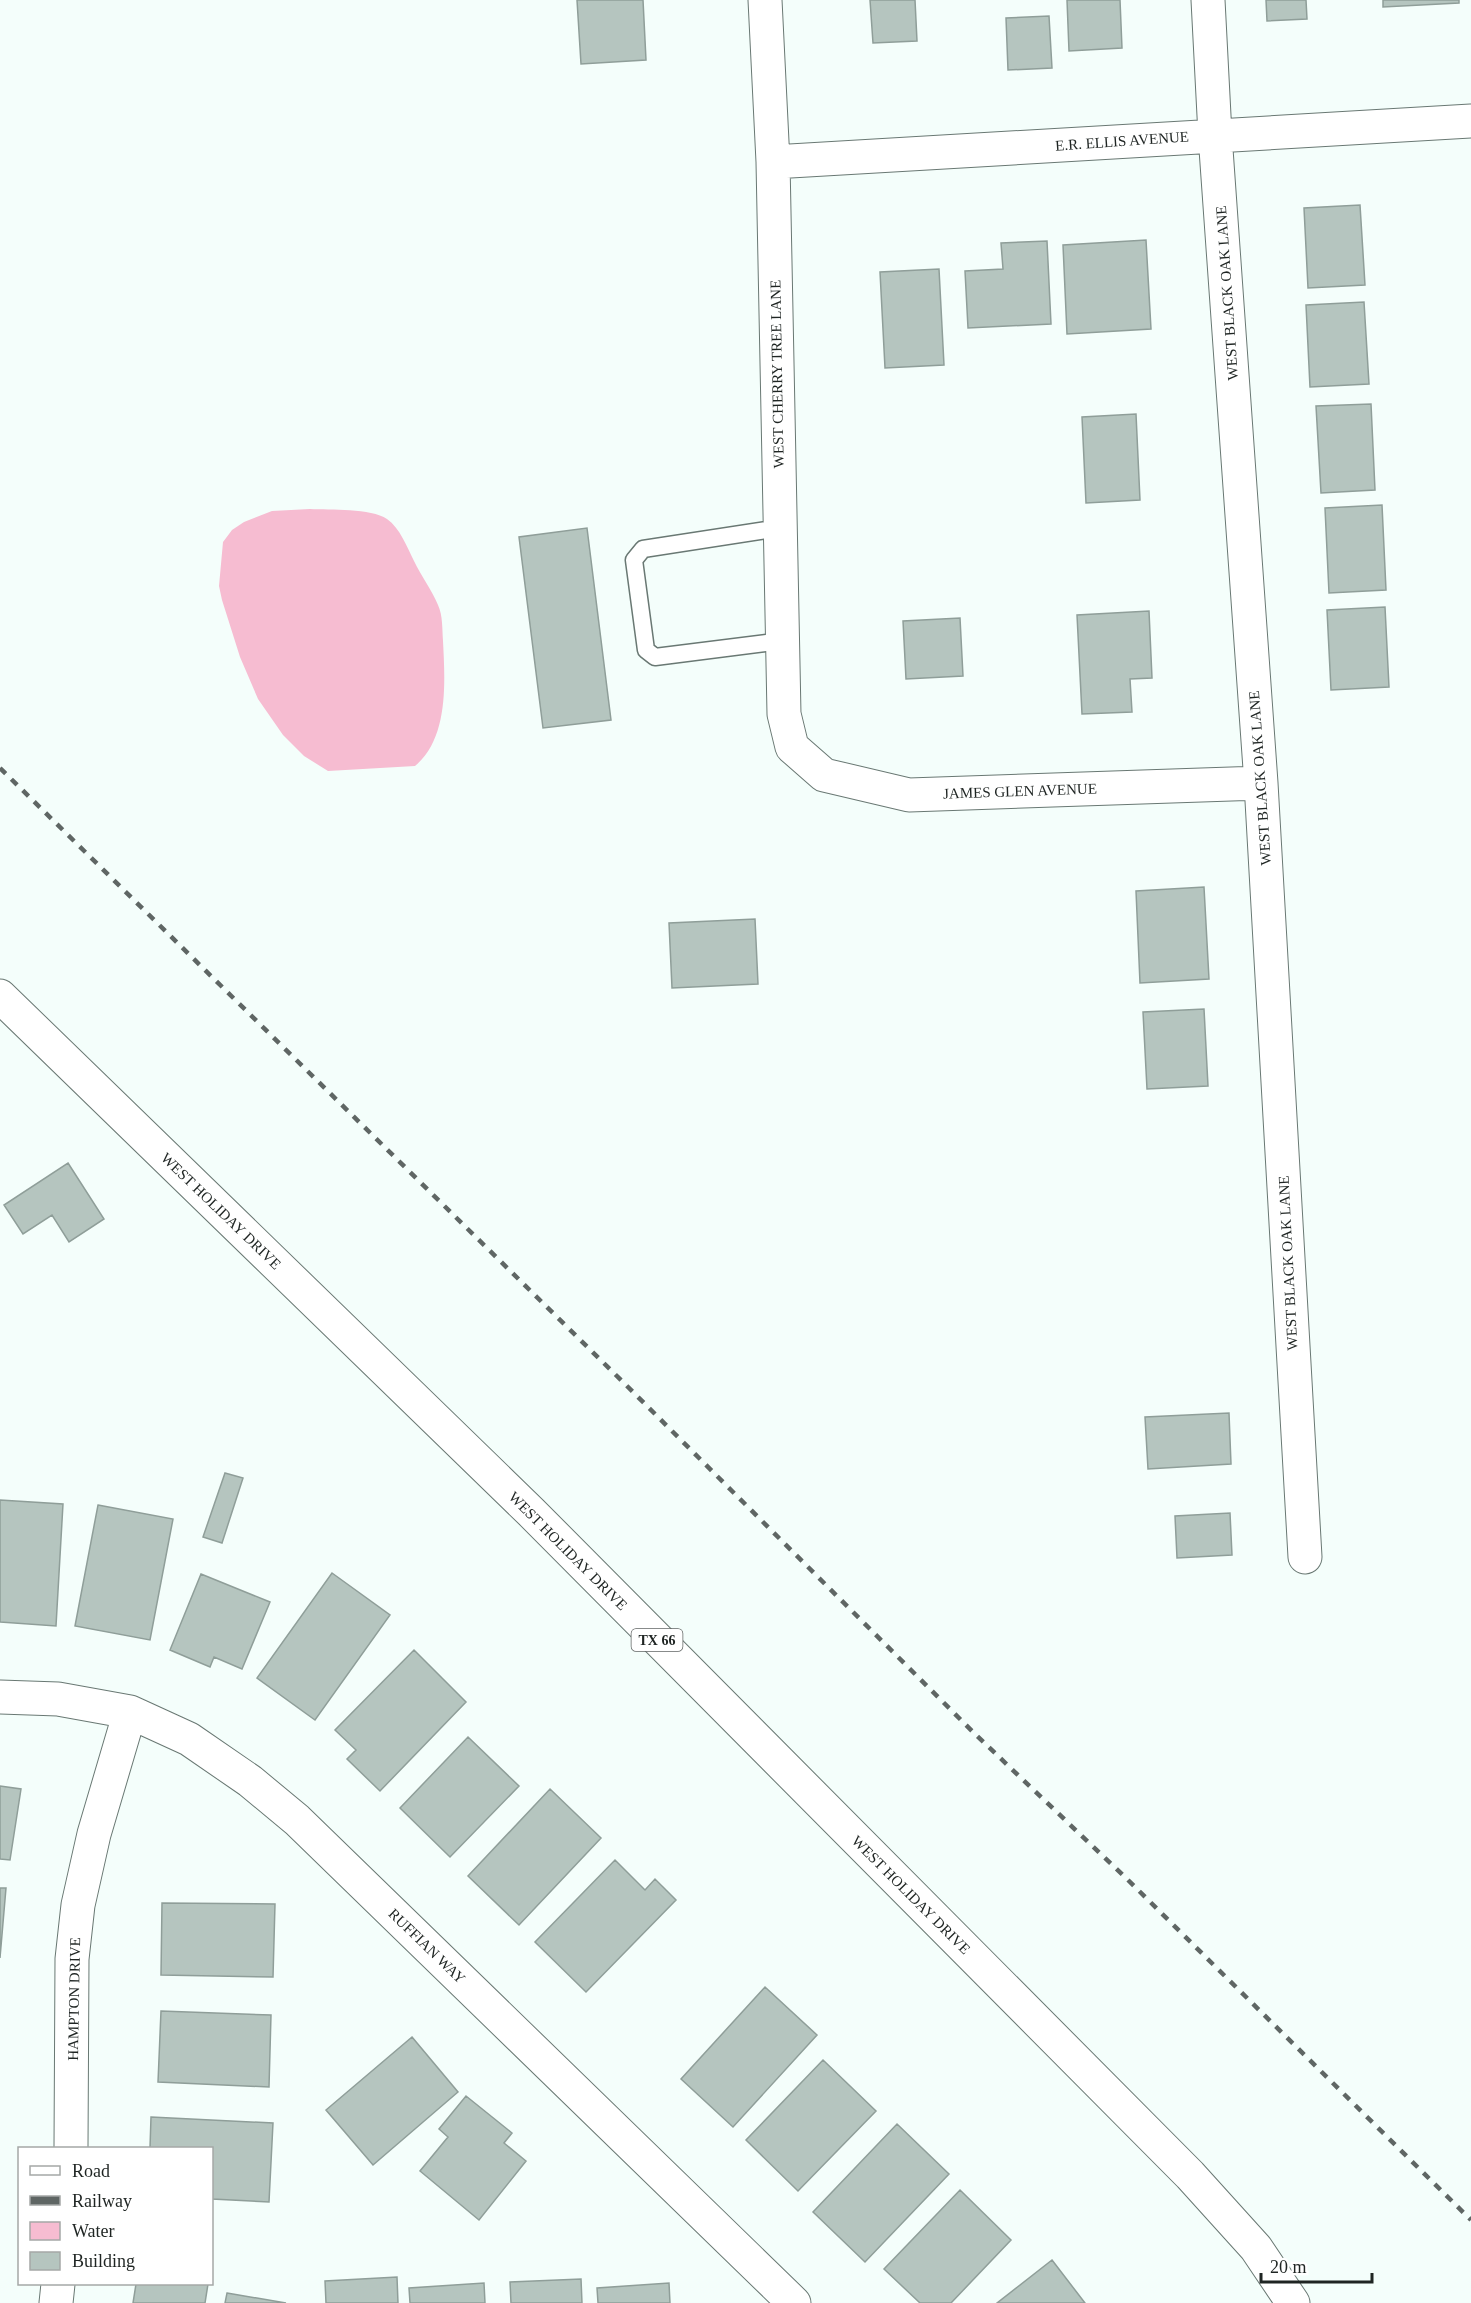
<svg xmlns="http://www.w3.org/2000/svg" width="1471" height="2303" viewBox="0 0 1471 2303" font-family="'Times New Roman',serif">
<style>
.water{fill:#f6bcd1}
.building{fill:#b5c5bf;stroke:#8f9e99;stroke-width:1.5}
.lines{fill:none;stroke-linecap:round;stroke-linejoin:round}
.service-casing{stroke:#697873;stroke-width:19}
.minor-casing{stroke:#697873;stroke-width:35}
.primary-casing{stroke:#697873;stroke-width:35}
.service{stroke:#fff;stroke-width:16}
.minor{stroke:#fff;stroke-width:33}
.primary{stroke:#fff;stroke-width:33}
.rail{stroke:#5f6664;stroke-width:4.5;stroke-dasharray:8 8;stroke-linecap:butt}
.labels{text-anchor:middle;stroke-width:4.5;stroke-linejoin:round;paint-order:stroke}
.shield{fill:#fff;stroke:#626665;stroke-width:1.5}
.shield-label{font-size:14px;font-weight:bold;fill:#1f2523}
.street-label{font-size:15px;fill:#1f2523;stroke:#fff}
</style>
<rect width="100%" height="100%" fill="#f4fefb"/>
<path class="water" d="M310,509C330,510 371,508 387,519C400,528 407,547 414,561C421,576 432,590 438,605C443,616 442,629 443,641C445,681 449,738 415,766L328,771L304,756L283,735L258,699L240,657L222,600L219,586L223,542L232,530L244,522L272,511Z"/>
<path class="building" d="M577,0H643L646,60L581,64Z
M870,0H915L917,41L873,43Z
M1067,0H1120L1122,48L1069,51Z
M1266,0H1306L1307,19L1267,21Z
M1383,0H1459V3L1383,7Z
M1049,16L1052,68L1008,70L1006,18Z
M1360,205L1365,285L1308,288L1304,208Z
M1146,240L1151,329L1067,334L1063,245Z
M1047,241L1051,324L968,328L965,271L1003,269L1001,243Z
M939,269L944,365L885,368L880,272Z
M1364,302L1369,384L1310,387L1306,305Z
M1371,404L1375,490L1321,493L1316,406Z
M1136,414L1140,500L1086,503L1082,417Z
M1382,505L1386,590L1329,593L1325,508Z
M587,528L611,720L543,728L519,537Z
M1385,607L1389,687L1331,690L1327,610Z
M1149,611L1152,678L1130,679L1132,712L1082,714L1077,615Z
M960,618L963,676L906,679L903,621Z
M1204,887L1209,979L1140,983L1136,891Z
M755,919L758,984L672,988L669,923Z
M1204,1009L1208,1086L1147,1089L1143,1012Z
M68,1163L104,1219L69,1242L52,1215L23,1234L4,1205Z
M1229,1413L1231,1464L1148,1469L1145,1417Z
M225,1473L243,1478L222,1543L203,1537Z
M0,1500L63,1504L56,1626L0,1622Z
M98,1505L173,1519L150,1640L75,1626Z
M1230,1513L1232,1555L1177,1558L1175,1516Z
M332,1573L390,1615L315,1720L257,1678Z
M201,1574L270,1602L242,1669L214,1657L210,1667L170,1650Z
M414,1650L466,1702L380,1791L347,1759L356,1750L335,1730Z
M468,1737L519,1786L450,1857L400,1808Z
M0,1786L21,1789L10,1860L0,1859Z
M550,1789L601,1838L519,1925L468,1876Z
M615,1860L645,1890L655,1879L676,1900L586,1992L535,1942Z
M0,1888H6L0,1958Z
M162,1903L275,1904L273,1977L161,1975Z
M765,1987L817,2035L733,2127L681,2079Z
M161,2011L271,2015L269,2087L158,2082Z
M412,2037L458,2092L373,2165L326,2110Z
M823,2060L876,2111L798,2191L746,2140Z
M466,2096L512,2133L504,2143L526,2161L479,2220L420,2171L448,2137L439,2129Z
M151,2117L273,2123L269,2202L212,2199V2148H150Z
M897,2124L949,2174L865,2262L813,2212Z
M960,2190L1011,2240L951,2303H920L884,2269Z
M1052,2260L1085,2303H997Z
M397,2277L398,2303H326L325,2281Z
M581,2279L582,2303H511L510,2282Z
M484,2283L485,2303H410L409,2288Z
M669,2283L670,2303H598L597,2288Z
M136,2284H208L205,2303H133Z
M227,2293L286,2303H225Z"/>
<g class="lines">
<g class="service-casing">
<path id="service" d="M780,528L643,549L634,560L646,650L655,657L782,641"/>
</g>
<g class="minor-casing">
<path id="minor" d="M765,0L773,162L784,714L792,747L824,775L909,795L1261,783
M1208,0L1215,135L1261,783L1305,1557
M773,162L1471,121
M0,1697L58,1699L130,1712L189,1739L250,1781L297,1820L794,2303
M71,2148L72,1959L78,1905L94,1834L130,1712
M56,2303L58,2284"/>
</g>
<g class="primary-casing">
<path id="primary" d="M0,996L531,1512L1190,2175L1256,2248L1293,2303"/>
</g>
<use href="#service" class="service"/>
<use href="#minor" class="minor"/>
<use href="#primary" class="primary"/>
<path class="rail" d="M0,768L624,1383L975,1734L1127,1879L1471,2220"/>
</g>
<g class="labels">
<rect class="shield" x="631.5" y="1629" width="51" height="22" rx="4.5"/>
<g class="shield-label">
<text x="657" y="1645">TX 66</text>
</g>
<g class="street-label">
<text transform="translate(1122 141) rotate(-4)" y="5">E.R. ELLIS AVENUE</text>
<text transform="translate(1227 293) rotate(-94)" y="5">WEST BLACK OAK LANE</text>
<text transform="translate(777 374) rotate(-91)" y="5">WEST CHERRY TREE LANE</text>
<text transform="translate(1260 778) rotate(-94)" y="5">WEST BLACK OAK LANE</text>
<text transform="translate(1020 791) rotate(-2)" y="5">JAMES GLEN AVENUE</text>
<text transform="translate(221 1211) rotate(44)" y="5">WEST HOLIDAY DRIVE</text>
<text transform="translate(1288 1263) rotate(-93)" y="5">WEST BLACK OAK LANE</text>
<text transform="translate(568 1551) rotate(45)" y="5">WEST HOLIDAY DRIVE</text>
<text transform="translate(911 1895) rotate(45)" y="5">WEST HOLIDAY DRIVE</text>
<text transform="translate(427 1946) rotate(44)" y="5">RUFFIAN WAY</text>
<text transform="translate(74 1999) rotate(-89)" y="5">HAMPTON DRIVE</text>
</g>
</g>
<rect x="18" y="2147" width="195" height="138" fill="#ffffff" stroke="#a5a8a7" stroke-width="1.5"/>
<rect x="30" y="2166" width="30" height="9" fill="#ffffff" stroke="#a5a8a7" stroke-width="1.5"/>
<text x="72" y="2177" font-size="18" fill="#1f2523">Road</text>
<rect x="30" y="2196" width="30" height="9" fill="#5f6664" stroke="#a5a8a7" stroke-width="1.5"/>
<text x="72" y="2207" font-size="18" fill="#1f2523">Railway</text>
<rect x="30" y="2222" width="30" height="18" fill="#f6bcd1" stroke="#a5a8a7" stroke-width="1.5"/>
<text x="72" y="2237" font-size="18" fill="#1f2523">Water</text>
<rect x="30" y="2252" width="30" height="18" fill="#b5c5bf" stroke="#a5a8a7" stroke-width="1.5"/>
<text x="72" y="2267" font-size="18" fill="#1f2523">Building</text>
<path d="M1261 2273v9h111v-9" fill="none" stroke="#1f2523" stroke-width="3"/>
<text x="1270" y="2273" font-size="18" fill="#1f2523" stroke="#ffffff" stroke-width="4.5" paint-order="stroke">20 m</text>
</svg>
